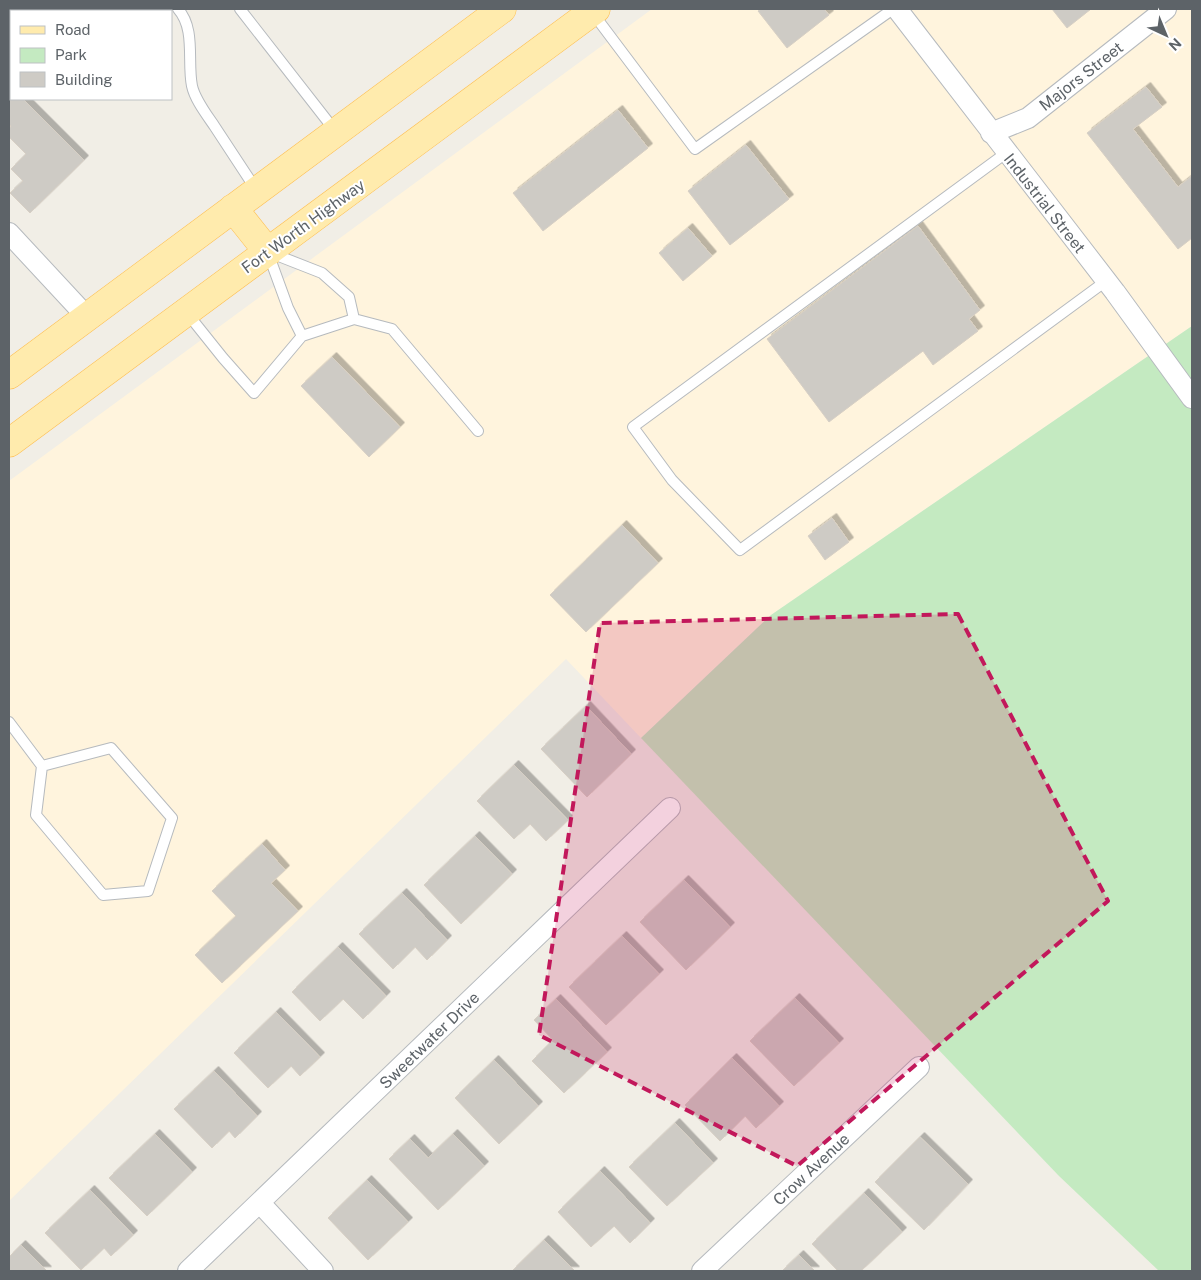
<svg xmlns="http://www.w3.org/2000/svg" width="1201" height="1280" viewBox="0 0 1201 1280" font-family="'Public Sans',sans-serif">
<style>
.commercial{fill:#fff4dd}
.green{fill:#c4eac1}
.building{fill:#cecbc5;stroke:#d7cfc4;filter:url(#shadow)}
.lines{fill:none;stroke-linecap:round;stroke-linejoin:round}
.service-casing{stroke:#b6babe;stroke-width:12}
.minor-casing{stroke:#b6babe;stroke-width:22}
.primary-casing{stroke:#febf52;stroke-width:29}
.service{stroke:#fff;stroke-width:10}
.minor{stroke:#fff;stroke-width:20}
.primary{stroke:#ffebad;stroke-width:28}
.marked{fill:#c2185b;fill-opacity:0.2;stroke:#c2185b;stroke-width:4;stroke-dasharray:10 6;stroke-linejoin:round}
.labels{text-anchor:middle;stroke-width:4;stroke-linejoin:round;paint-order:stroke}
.street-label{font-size:16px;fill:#5d6368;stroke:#fff}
</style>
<defs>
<filter id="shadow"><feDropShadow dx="4.5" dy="-4.5" stdDeviation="0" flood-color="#0004"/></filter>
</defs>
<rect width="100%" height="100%" fill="#f1eee6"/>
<path class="commercial" d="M652,9H1192V326L771,615L641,738L566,659L9,1201V481Z"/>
<path class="green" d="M1192,326V1271H1159L1059,1176L641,738L771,615Z"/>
<path class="building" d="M42,9H147L149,11H44Z
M761,9H824L829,15L787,48L758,11Z
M1052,9H1091L1067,28Z
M1146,87L1162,107L1133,129L1178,187L1192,176V238L1178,249L1087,133Z
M11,95V99H23L84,160L30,213L10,193L23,181L11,169L26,154L9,137V129L11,126L9,124V98Z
M618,110L648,148L543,231L513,193Z
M746,145L789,199L730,245L688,191Z
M918,226L980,310L969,319L978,331L933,365L923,351L829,422L767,339Z
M688,228L712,256L683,281L659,253Z
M332,357L400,427L369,457L301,386Z
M832,518L849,542L825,560L808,536Z
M622,525L658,563L586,632L550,595Z
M586,706L631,754L587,797L541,749Z
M514,765L568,820L546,841L530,824L514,839L477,801Z
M475,836L512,874L461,924L424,885Z
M262,844L285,870L271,883L298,911L222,983L195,955L236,916L212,891Z
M684,880L730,927L686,970L640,922Z
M402,893L447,940L427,960L415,947L393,969L359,934Z
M622,936L659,974L606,1025L569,987Z
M338,947L386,996L363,1019L343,999L320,1021L292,992Z
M795,998L839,1043L794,1086L750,1041Z
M556,999L607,1052L564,1093L532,1061L553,1040L534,1020Z
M276,1012L320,1057L300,1076L291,1066L268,1088L234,1053Z
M732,1058L779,1106L756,1128L745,1116L720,1141L685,1105Z
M494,1060L538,1106L499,1144L455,1098Z
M214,1071L257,1116L235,1138L229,1131L212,1148L174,1109Z
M675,1123L713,1163L667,1206L629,1167Z
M155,1134L192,1172L147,1216L109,1178Z
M453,1134L484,1166L438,1210L389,1159L410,1139L428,1158Z
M920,1137L968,1184L924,1230L875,1182Z
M600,1171L650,1223L630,1243L614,1226L591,1247L558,1212Z
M367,1180L408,1222L368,1260L328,1218Z
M90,1190L133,1235L111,1256L104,1248L81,1270L45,1233Z
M864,1193L902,1232L861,1271H838L812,1244Z
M544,1240L575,1271H512Z
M21,1245L47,1271H9V1257Z
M799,1255L815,1271H782Z"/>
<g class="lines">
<g class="service-casing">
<path id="service" d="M178,9C196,29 187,62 192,86C195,100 207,115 215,127C229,148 243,170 257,191
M240,9L336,132
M592,12L695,149L893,9
M1006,153L633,427L672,480L740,550L1106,281
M268,253L288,308L302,336L354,319L392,329L478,431
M271,253L322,273L349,297L354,319
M187,313L223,358L254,393L302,336
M9,722L42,766L36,815L103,895L148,891L172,818L111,748L42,766"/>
</g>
<g class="minor-casing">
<path id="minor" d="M897,9L1115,292L1192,398
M991,133L1028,118L1166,9
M9,233L87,317
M260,1203L323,1271
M188,1271L670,808
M702,1271L919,1067"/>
</g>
<g class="primary-casing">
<path id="primary" d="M233,208L268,252
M9,375L502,9
M9,443L596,9"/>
</g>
<use href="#service" class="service"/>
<use href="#minor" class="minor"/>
<use href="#primary" class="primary"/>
</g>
<path class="marked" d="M958,614L1108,901L797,1166L539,1035L600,623Z"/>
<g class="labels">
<g class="street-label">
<text transform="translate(1081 76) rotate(-38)" y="6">Majors Street</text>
<text transform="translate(1045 203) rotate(52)" y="6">Industrial Street</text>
<text transform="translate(303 226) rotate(-36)" y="6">Fort Worth Highway</text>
<text transform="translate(429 1040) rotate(-44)" y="6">Sweetwater Drive</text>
<text transform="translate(811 1169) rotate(-43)" y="6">Crow Avenue</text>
</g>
</g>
<rect width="1201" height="1280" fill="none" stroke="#5d6368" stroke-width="20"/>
<rect x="10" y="10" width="162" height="90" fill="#ffffff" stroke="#bec1c3"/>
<rect x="20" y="26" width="25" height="8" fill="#ffebad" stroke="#bec1c3"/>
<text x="55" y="35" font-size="15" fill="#5d6368">Road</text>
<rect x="20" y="48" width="25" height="15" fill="#c4eac1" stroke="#bec1c3"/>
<text x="55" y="60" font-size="15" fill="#5d6368">Park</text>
<rect x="20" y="72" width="25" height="15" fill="#cecbc5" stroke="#bec1c3"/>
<text x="55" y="85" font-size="15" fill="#5d6368">Building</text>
<g transform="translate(1166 35) rotate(136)" stroke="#ffffff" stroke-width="4" paint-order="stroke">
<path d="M0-4L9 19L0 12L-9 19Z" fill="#5d6368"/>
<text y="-8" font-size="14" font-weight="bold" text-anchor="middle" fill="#5d6368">N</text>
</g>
</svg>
